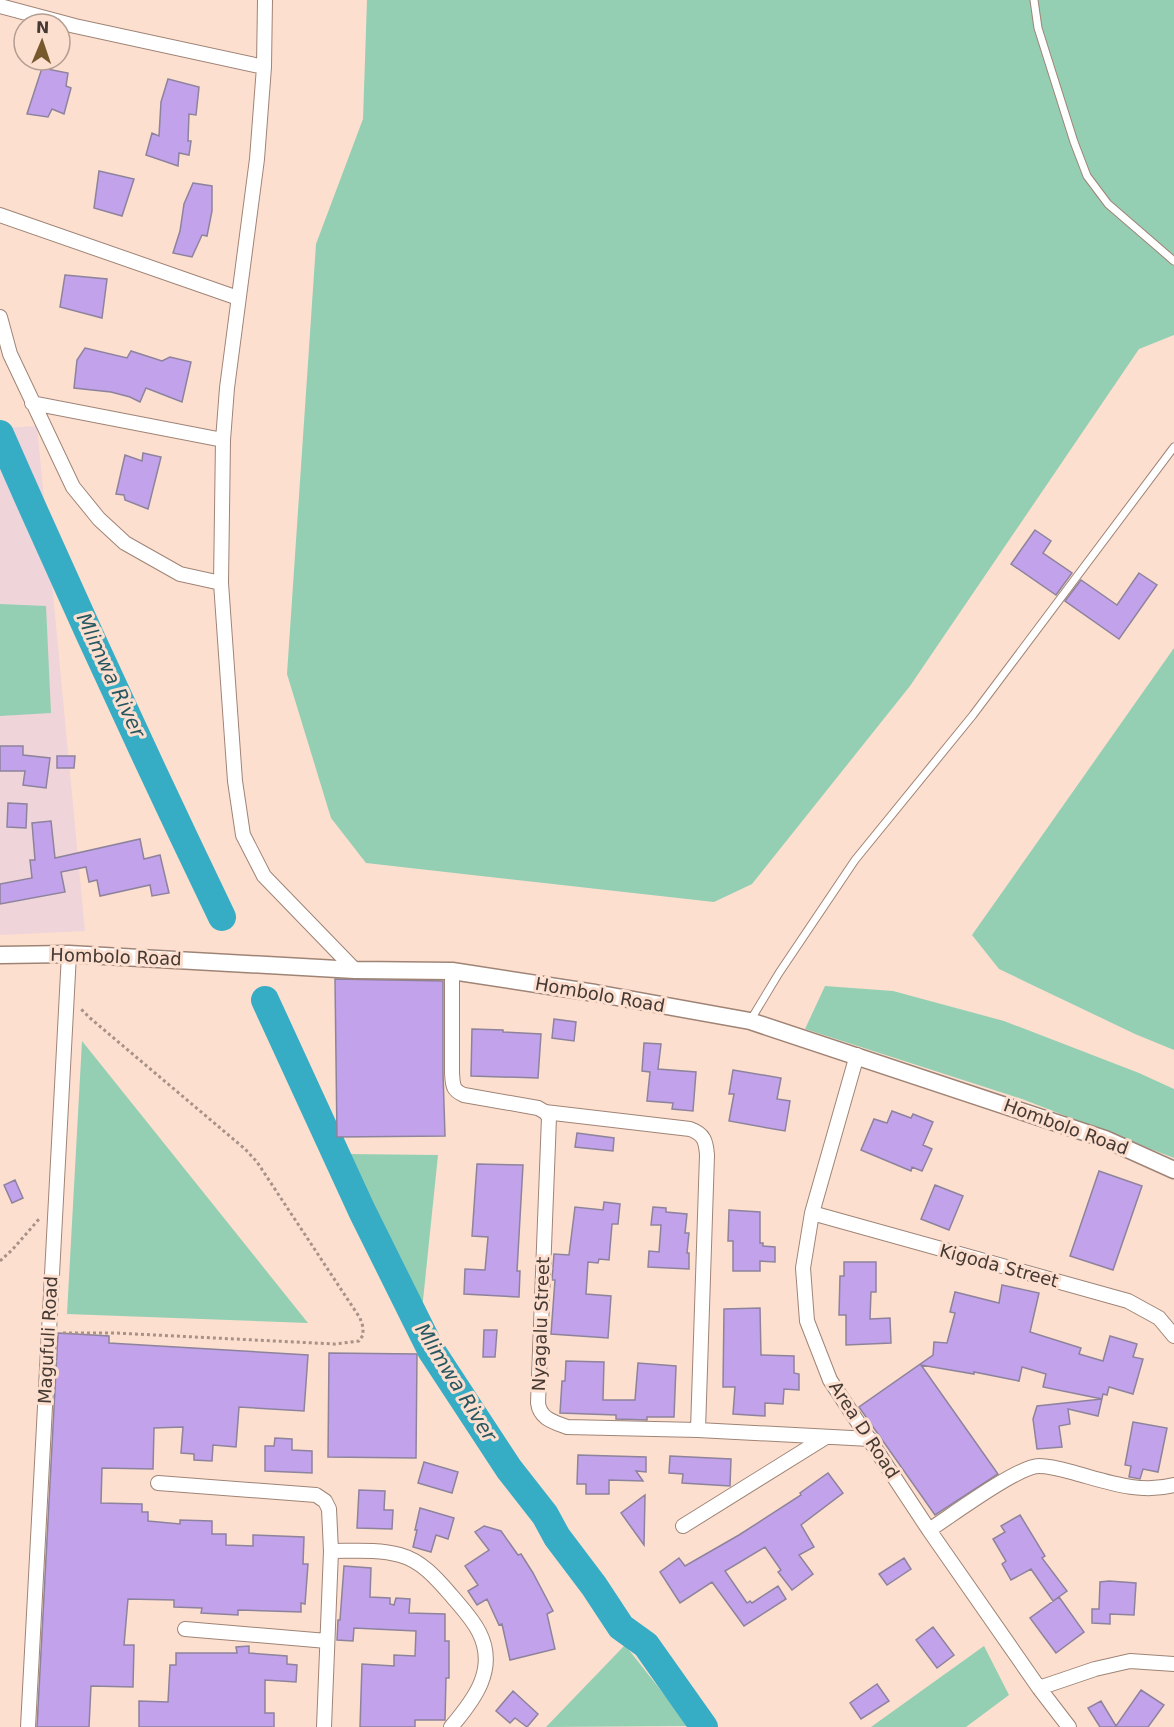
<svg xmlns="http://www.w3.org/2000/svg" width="1174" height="1727" viewBox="0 0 1174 1727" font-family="'DejaVu Sans',sans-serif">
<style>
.education{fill:#efd4da}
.green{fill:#94cfb3}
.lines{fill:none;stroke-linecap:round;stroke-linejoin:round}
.river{stroke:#36adc4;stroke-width:28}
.building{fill:#c2a2eb;stroke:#8e839c;stroke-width:1.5}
.service-casing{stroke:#9f8476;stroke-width:9}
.minor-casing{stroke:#9f8476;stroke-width:16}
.tertiary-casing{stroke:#9f8476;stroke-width:19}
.path{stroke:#a89287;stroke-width:3;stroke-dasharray:3 3;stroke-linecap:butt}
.service{stroke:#fff;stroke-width:7}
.minor{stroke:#fff;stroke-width:14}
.tertiary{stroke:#fff;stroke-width:16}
.labels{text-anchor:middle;stroke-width:6;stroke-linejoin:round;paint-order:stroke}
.street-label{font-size:18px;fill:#453933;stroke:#fcdfcf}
.water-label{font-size:20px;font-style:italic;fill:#275761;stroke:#fcdfcf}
</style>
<rect width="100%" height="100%" fill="#fcdfcf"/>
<path class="education" d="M37,426L85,931L0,935V428Z"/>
<path class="green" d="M367,0H1174V335L1139,349L910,686L752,884L714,902L366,863L331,818L287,674L316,244L363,119Z
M0,604L46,606L51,713L0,716Z
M1174,648V1050L1135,1034L999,969L972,935Z
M825,986L893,991L1004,1021L1139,1073L1174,1089V1158L1022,1099L805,1029Z
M82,1041L308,1323L67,1314Z
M348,1154L438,1155L422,1310Z
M625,1645L689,1726L546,1727Z
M984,1646L1009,1695L966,1727H871Z"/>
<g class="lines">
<path class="river" d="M0,434C71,596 145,757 222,917
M265,1000L362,1211L431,1350L509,1469L545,1515L557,1537L594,1586L621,1627L646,1645L704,1727"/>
</g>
<path class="building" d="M42,68L68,73L66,86L71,88L64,114L52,109L48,117L27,114Z
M168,79L199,87L196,115L189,114L188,141H191L189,155L179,153L178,166L146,155L152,133L159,136L161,102Z
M99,171L134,179L122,216L94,208Z
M193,183L212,186V211L207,236L202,235L192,257L173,253L180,231L184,204Z
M65,275L107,279L102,318L60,307Z
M85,348L127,358L131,351L162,361L170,357L191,362L182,402L146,388L140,402L130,397L111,392L74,388L77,360Z
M143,453L161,457L148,509L125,500L124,495L116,494L125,455L142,461Z
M1035,530L1051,541L1043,553L1072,573L1056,595L1011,564Z
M1139,573L1157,585L1119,639L1065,601L1081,580L1117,605Z
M0,746H23V755L50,758L46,788L23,785L25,771H0Z
M57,756H75L74,768H57Z
M8,803L27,804L26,828L7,827Z
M51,821L55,858L140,839L144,859L160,855L169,893L152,896L150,885L100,896L97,880L89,882L86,867L61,872L65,892L0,904V884L32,878L30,860H35L32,823Z
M335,979L443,981V1073L445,1136L337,1137Z
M554,1019L576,1022L574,1041L552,1038Z
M472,1029L503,1030V1032L541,1034L538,1078L471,1076Z
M644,1043L661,1044L658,1069L696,1072L693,1111L672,1109L673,1103L647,1101L650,1072L642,1071Z
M733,1070L781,1078L777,1099L790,1101L785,1131L729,1121L734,1094H729Z
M892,1111L911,1118L913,1114L933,1122L923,1145L932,1149L922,1171L912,1167L911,1171L861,1150L874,1119L887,1123Z
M577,1133L614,1138L613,1151L575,1147Z
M477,1164L523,1165L517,1271H520L519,1297L464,1294L465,1269L485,1270L488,1237L472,1236Z
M1099,1171L1142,1186L1113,1270L1070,1256Z
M15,1180L23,1198L12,1203L4,1185Z
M935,1185L963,1196L949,1230L921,1219Z
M604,1202L620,1204L618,1224H612L609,1260L599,1259L598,1263L588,1262L586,1294L611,1296L608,1338L551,1334L555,1280H552L554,1254L569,1255L575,1207L603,1210Z
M653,1207L666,1208V1212L687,1214L685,1233H689L687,1253H689V1269L648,1267L649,1251L659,1252L661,1225H651Z
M729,1210L760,1212V1243H763V1246L775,1247V1262L760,1261V1271H733V1241H728Z
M844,1262H876V1292H871L870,1319L890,1318L891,1343L846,1345V1315H839L840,1276H844Z
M1002,1285L1039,1293L1030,1332L1081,1348L1079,1354L1103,1361L1110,1336L1137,1344L1133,1357L1143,1359L1133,1394L1109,1387L1107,1395L1103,1394L1098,1416L1068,1409L1070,1424L1059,1426L1062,1447L1037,1449L1033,1419L1037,1406L1102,1399L1043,1387L1046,1374L1022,1367L1019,1381L974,1372V1374L921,1365L998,1474L935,1515L859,1407L933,1355L934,1342L947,1343L955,1313L950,1312L955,1292L999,1303Z
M760,1308L761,1355L794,1356V1373L799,1374V1390L784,1389L783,1404L765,1403V1416L733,1414L735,1387H723L724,1309Z
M484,1330H497L495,1357H483Z
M58,1333L109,1336V1343L308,1355L304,1411L239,1407L236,1447L213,1445L212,1461L194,1460V1454L181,1453L183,1427L154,1428L153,1469L102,1468L101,1503L142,1504V1512H148V1521L180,1524V1520L212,1521V1534H226V1545L253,1546V1535L304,1537L303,1564H308L305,1604L301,1603V1612L238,1610V1615L201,1613L202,1608L174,1607V1600L128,1599L124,1645H134L133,1687L91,1686L89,1727H37Z
M329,1353L417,1354L416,1458L328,1457Z
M566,1361L604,1362L603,1400H635L638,1363L676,1366L674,1417H647V1420L616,1419V1415L560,1413L562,1381H565Z
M1133,1422L1167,1428L1158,1472L1143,1469L1140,1479L1129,1477L1131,1466L1125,1465Z
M275,1438L292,1439V1450L312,1451V1473L265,1471V1446H274Z
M578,1455L646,1457V1472L636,1471L643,1481L609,1480V1494H586V1484H577Z
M670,1456L731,1459L730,1486L682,1483L683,1474L669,1473Z
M424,1462L458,1472L452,1493L418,1483Z
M828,1473L843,1493L801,1525L814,1547L799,1555L813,1574L792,1590L778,1572L781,1570L765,1547L725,1571L747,1603L750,1601L752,1603L778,1586L786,1599L744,1626L712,1582L680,1603L660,1572L679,1558L685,1566L739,1535L801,1495L800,1493Z
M359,1490L385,1491L384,1510H393L392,1529L357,1528Z
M645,1495L644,1545L621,1513Z
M420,1508L454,1518L448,1539L436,1535L431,1552L413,1547L417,1530H415Z
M1020,1515L1045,1556L1042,1558L1067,1591L1053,1601L1031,1569L1011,1580L1002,1564L1006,1561L993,1539L1005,1532L1001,1526Z
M484,1526L501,1531L518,1555L521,1554L533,1573L553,1611L547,1614L555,1649L510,1660L502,1624L499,1625L487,1599L477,1605L468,1591L478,1585L465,1566L489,1550L475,1532Z
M904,1558L911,1569L887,1585L879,1574Z
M344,1566L371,1568L370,1597L390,1598V1604L394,1605L396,1598L410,1599L409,1613L445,1614V1641H449V1678H446L445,1720H415V1727H360L362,1664L394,1666V1655L415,1656L416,1631L354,1628L353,1641L337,1640L338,1620H340Z
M1109,1581L1136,1583L1134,1615L1110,1614V1624L1092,1623V1609H1099L1100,1582Z
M1059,1597L1084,1632L1056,1653L1030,1618Z
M933,1627L954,1655L937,1668L916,1640Z
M249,1646V1653L287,1656V1664L297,1665L296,1682L265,1680V1713H274V1727H139V1701L168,1702L170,1665H176V1653H237L236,1647Z
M877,1684L889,1701L861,1719L850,1703Z
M1141,1690L1164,1705L1148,1727H1100L1088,1708L1101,1701L1116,1726Z
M513,1691L538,1714L527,1727L515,1718L510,1723L496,1711Z"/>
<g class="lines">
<g class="service-casing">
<path id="service" d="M1034,0L1038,28L1074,142L1087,176L1108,204L1174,261
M750,1021L779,973L855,860L973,715L1174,447"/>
</g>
<g class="minor-casing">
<path id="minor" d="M265,0L264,67L257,159L227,388L223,440L221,583L235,781L243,835L264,876L355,970
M0,6L75,26L264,67
M0,215L238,298
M0,317L10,354L73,487L99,519L125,543L180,574L221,583
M32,403L223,440
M452,971V1073C453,1085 452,1090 464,1095L538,1108L545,1112L549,1117L538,1403C540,1419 554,1422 567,1427L698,1430L870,1439
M857,1055L812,1213L803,1268L807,1321L830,1380L929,1530L1039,1688L1069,1727
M545,1112L690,1129C704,1134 706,1141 707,1155L698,1430
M812,1213L1128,1301L1159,1318L1174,1336
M158,1483L316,1495L325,1501L329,1509L331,1551L324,1727
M683,1526L826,1437
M929,1530C951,1516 1018,1466 1039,1466C1051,1466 1064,1470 1075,1473C1108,1482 1140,1494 1174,1485
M331,1551C354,1551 378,1549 400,1555C422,1561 437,1579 451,1595C460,1606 472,1618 479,1632C498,1669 474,1700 451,1727
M185,1629L327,1641
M1039,1688L1095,1669L1130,1661L1174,1664
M28,1727L69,954"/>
</g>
<g class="tertiary-casing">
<path id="tertiary" d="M0,955L69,954L355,970L452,971L595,993L750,1021L1105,1139L1174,1170"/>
</g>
<path class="path" d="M0,1261L12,1250L40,1218
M63,1333H115L335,1344L359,1341L363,1335V1327L360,1318L257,1162L245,1149L90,1018L80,1008"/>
<use href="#service" class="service"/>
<use href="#minor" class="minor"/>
<use href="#tertiary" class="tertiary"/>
</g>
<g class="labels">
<g class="street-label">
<text transform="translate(116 957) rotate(2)" y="6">Hombolo Road</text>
<text transform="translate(600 995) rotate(10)" y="6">Hombolo Road</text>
<text transform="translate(1066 1127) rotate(20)" y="6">Hombolo Road</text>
<text transform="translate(999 1266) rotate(15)" y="6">Kigoda Street</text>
<text transform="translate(541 1324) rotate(-88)" y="6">Nyagalu Street</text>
<text transform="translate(48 1340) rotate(-87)" y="6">Magufuli Road</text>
<text transform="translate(864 1430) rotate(57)" y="6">Area D Road</text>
</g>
<g class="water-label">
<text transform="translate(111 675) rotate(65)" y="7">Mlimwa River</text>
<text transform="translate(456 1382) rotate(58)" y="7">Mlimwa River</text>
</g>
</g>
<g transform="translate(42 42) rotate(2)"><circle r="28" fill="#fcdfcf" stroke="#b39d91" stroke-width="1.5"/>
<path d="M0-4.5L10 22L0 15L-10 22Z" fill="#78592e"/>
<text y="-9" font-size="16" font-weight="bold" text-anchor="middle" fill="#453933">N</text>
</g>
</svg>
